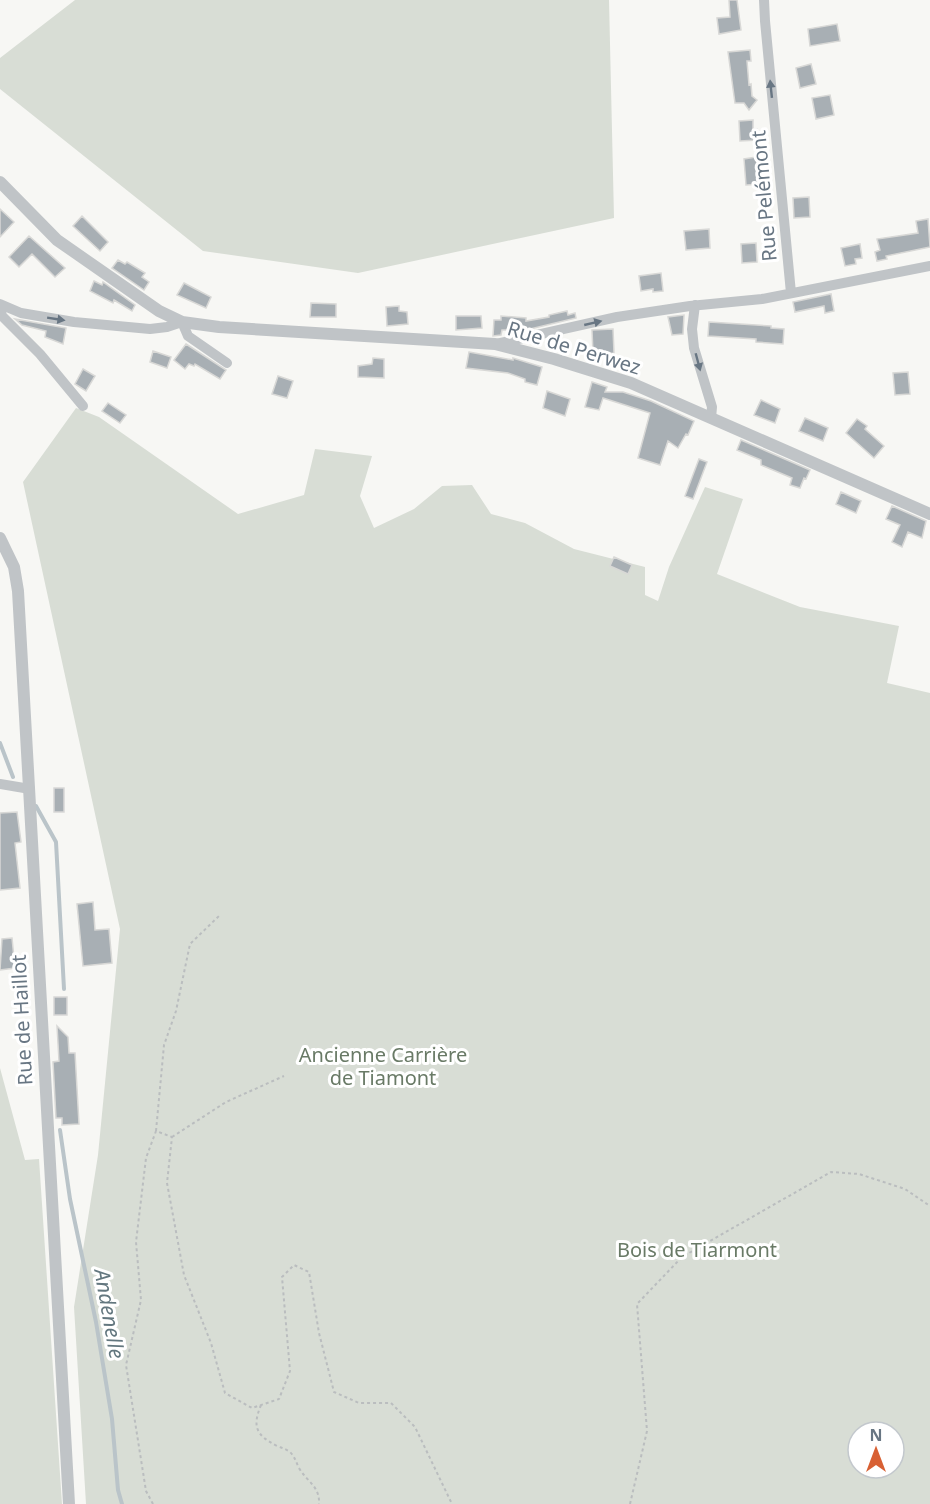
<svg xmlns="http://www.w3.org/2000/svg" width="930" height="1504" viewBox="0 0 930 1504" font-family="'Noto Sans',sans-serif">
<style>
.green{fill:#d8ddd5;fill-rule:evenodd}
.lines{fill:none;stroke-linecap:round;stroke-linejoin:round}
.stream{stroke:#bac4c9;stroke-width:4}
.building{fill:#a8afb4;stroke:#d8d8d6;stroke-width:1.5}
.path{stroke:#babdbf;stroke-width:2;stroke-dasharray:3 3;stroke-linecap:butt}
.minor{stroke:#c0c4c7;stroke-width:10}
.tertiary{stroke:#c0c4c7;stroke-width:12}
.oneway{fill:#687683}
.labels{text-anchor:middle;stroke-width:6;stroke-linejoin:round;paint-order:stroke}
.street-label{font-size:20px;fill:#687683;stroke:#fff}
.park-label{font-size:20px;fill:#697a66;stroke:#fff}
.water-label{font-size:21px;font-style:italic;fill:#63777f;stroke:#fff}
</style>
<rect width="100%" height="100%" fill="#f7f7f4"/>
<path class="green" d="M75,0H609L614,218L358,273L203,251L0,89V58Z
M76,408L99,417L238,514L304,495L315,449L372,456L360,496L374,528L414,509L442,486L472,485L491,514L525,523L574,549L645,567V595L658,601L669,567L705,487L743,499L717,574L800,607L899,626L887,683L930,693V1504H86L74,1307L98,1155L120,929L23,482ZM858,1432H894V1468H858Z
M0,1068L25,1160L39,1159L62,1504H0Z"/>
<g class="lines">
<path class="stream" d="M0,743L13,777
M36,806L56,842L64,989
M60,1130L70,1199L96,1322L112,1419L118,1490L122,1504"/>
</g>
<path class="building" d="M729,0H737L741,30L719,34L717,18L730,17Z
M837,24L840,41L810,46L808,29Z
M750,50L751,61H747L749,85L751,84L752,96L757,100L749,110L744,103H735L728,52Z
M811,64L816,84L800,88L796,68Z
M830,95L834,115L816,119L812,98Z
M753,120V129H757L758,140L740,141L739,121Z
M756,157L757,162H760L762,184L746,185L744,159Z
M809,197L810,217L794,218L793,198Z
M0,209L14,222L0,237Z
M82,216L108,242L100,251L73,226Z
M928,219L930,247L886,256L887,259L877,261L875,252L880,250L877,239L918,233L916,221Z
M709,229L710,248L686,250L684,231Z
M29,236L65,268L55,277L32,254L19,267L9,257Z
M756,243L757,262L742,263L741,244Z
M860,244L862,258L855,259L856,264L845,266L841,248Z
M118,260L125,264L127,262L145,273L142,277L149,282L144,290L112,268Z
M661,273L663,291L653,292V289L641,291L639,276Z
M94,281L102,285L103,282L135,305L132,311L114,300L113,303L90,291Z
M184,283L211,297L206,308L177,295Z
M831,294L834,311L825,313L824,306L795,312L793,302Z
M311,303L336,304V317H310Z
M399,306V311L407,312L408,324L387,326L386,307Z
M567,311L568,315L575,313L576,318L526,330H502L501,335L493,336L494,320H501V316L526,318V321L549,317V315Z
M684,315L683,334L672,335L668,317Z
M456,316H481L482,328L456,330Z
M15,319L66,328L63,344L45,337L46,331L22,325Z
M709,322L771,326V328L784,329L783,344L756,342V339L708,336Z
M613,329L614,353L593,354L592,330Z
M186,344L226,370L220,379L195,364L194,366L189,364L185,369L174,360Z
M153,351L171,357L167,368L150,362Z
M469,352L513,360V358L542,367L537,385L525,382V379L508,373L466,368Z
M373,358L384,359V378L358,377V366L372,364Z
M83,369L95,376L86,391L75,384Z
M908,372L910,394L895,395L893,373Z
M278,376L293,381L287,398L272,394Z
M592,382L607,387L605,392H623L651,401L694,421L688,435L686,434L678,448L668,441L660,465L638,458L650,413L603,398L599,410L585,407Z
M547,391L570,399L565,416L543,408Z
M761,400L780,409L775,423L754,415Z
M108,403L126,415L120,423L102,411Z
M805,418L828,428L823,441L799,431Z
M857,419L867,426L865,429L884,446L874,458L846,433Z
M741,440L810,470L806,479L804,478L800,488L790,485L792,478L761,465V460L737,450Z
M699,459L707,462L693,499L685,496Z
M841,492L861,501L856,513L836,504Z
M892,506L926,521L922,538L908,532L902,547L892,542L900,525L886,519Z
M614,557L632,565L628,574L610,566Z
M54,788H64V812H54Z
M17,812L21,842L15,843L20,888L0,890V813Z
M93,902L95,930L109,929L112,963L83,966L77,904Z
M12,938L15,968L0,970L2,939Z
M54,997H67V1015H54Z
M57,1026L68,1037L69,1053H75L79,1124L62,1125V1118H56L53,1062L59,1061Z"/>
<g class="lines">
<path class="path" d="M156,1131L164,1045L176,1011L190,944L221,914
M172,1137L226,1102L284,1076
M261,1405C252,1427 256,1435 277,1446C282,1448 286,1449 290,1452C295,1457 296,1462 299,1468C307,1482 320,1486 319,1504
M153,1504L146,1491L126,1365L141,1300L136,1242L146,1158L156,1131L172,1137L167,1183L184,1275L211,1343L225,1393L252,1408L279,1399L290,1371L282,1277L294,1265L309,1272L319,1333L334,1392L359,1403H391L415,1427L452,1504
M630,1504L647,1431L637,1304L682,1257L831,1172L859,1174L905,1189L930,1206"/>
<path class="minor" d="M764,0L765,21L791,293
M0,304L21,313L74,322L150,329L167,327L182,322L188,336L227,363
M695,305L692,329L694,348L712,407L711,418
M0,308L2,316L40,354L83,406
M496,344L617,317L690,306L762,299L930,266
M0,784L30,789"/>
<path class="tertiary" d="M0,182L57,240L159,311L182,322L219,327L495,344L554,359L631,383L930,514
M0,538L14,567L18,591L69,1504"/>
</g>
<defs><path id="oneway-solid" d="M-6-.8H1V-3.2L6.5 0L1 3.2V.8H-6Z" transform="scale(1.5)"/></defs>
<g class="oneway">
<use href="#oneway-solid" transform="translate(771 89) rotate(-96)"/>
<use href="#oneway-solid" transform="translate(56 319) rotate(9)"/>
<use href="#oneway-solid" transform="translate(593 323) rotate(-13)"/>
<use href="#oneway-solid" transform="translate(698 362) rotate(75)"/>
</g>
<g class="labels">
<g class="street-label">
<text transform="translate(764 196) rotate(-95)" y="7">Rue Pelémont</text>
<text transform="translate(574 348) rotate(17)" y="7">Rue de Perwez</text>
<text transform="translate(22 1020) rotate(-93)" y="7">Rue de Haillot</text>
</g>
<g class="park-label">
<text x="383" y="1062">Ancienne Carrière<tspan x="383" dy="23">de Tiamont</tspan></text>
<text x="697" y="1257">Bois de Tiarmont</text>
</g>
<g class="water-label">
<text transform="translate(109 1314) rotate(80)" y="7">Andenelle</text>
</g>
</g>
<g transform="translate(876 1450)"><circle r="28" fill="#ffffff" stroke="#c3c8cd" stroke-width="1.5"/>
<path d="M0-4.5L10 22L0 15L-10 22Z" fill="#d86033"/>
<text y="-9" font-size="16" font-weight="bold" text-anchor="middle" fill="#687683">N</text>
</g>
</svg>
